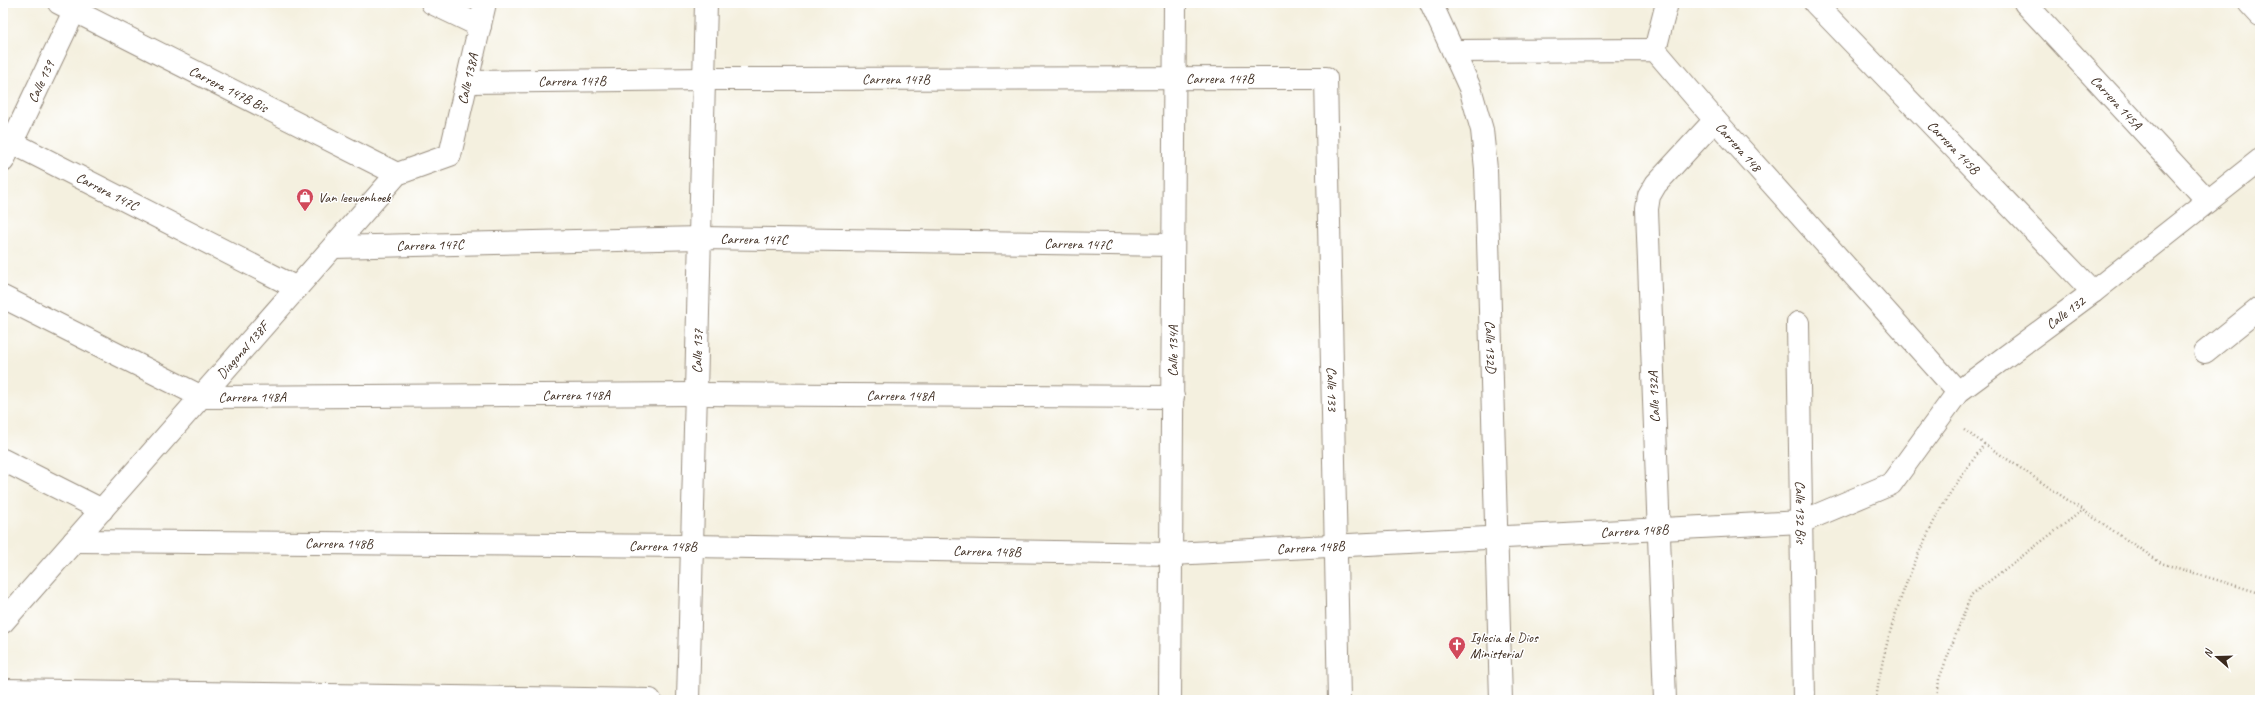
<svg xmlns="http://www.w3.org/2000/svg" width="2263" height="703" viewBox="0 0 2263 703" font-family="Caveat,sans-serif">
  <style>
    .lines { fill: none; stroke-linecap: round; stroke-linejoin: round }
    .minor-casing { stroke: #988d7e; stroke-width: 24 }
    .major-casing { stroke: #988d7e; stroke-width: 24 }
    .path { stroke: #988d7e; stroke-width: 2.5; stroke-dasharray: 1 3; stroke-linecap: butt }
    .minor { stroke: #fff; stroke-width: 22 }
    .major { stroke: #fff; stroke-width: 22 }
    .labels { text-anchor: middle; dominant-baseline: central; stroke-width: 3; stroke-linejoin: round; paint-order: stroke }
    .street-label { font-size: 14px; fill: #3b2a1e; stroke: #fff }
    .poi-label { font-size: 14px; fill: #3b2a1e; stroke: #fff; text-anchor: start }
  </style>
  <rect width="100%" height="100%" fill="#fff"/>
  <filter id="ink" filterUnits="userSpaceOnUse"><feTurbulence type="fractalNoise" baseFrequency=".025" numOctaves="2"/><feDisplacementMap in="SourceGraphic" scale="8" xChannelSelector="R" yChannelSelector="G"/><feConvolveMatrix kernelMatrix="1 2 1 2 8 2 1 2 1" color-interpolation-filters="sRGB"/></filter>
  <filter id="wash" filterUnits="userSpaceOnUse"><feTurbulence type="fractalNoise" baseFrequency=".012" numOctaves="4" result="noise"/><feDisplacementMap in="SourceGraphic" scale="16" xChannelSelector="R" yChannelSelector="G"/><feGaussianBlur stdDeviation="0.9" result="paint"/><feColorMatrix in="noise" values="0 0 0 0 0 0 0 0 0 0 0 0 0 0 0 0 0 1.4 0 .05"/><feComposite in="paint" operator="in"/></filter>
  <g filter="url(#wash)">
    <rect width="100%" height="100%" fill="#f4f0df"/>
  </g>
  <g filter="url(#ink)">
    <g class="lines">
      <defs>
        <g id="minor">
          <path id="s1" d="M59,3L397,174"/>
          <path d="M432,3L480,26"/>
          <path id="s2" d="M1815,3L2093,292"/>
          <path id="s3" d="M2025,3L2208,201"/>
          <path d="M2249,3L2260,15"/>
          <path d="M1655,50L1667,3"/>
          <path id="s4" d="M1453,51L1655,50L1715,120L1958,392"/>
          <path id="s5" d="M467,82L704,79L1326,78L1339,700"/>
          <path id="s6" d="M3,138L297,288"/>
          <path id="s7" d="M334,247L700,238L1173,245"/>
          <path id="s8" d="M3,297L202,397L697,394L1173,397"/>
          <path id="s9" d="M1798,323L1804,700"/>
          <path d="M2205,352L2260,308"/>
          <path d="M3,460L102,510"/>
          <path id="s10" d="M74,541L692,546L1172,554L1801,522L1891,484L1958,392L2093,292L2260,160"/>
          <path id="s11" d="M3,622L397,174L450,155L485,3"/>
          <path d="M3,690L650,700"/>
          <path id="s12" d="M688,700L706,3"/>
          <path id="s13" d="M1170,700L1175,3"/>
          <path d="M1665,700L1647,209L1649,196L1656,184L1715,120"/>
        </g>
        <g id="major">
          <path id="s14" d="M1431,3L1470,88L1482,130L1486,169L1501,700"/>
          <path id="s15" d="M3,161L78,3"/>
        </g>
      </defs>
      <use href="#minor" class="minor-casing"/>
      <use href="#major" class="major-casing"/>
      <path class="path" d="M1964,430L2161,563L2260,593
        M1876,700C1884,637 1908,570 1938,514C1951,489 1969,466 1985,443
        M1937,700L1939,679L1971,595L2083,510"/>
      <use href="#minor" class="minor"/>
      <use href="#major" class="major"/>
    </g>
  </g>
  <defs>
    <symbol id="shop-pin" viewBox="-11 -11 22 30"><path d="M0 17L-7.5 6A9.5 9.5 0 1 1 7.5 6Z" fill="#d1495b" stroke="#fff"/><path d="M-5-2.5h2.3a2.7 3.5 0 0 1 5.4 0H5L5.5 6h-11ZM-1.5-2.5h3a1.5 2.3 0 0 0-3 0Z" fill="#fff"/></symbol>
    <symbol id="church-pin" viewBox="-11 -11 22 30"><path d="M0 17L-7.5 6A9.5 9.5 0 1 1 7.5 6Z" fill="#d1495b" stroke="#fff"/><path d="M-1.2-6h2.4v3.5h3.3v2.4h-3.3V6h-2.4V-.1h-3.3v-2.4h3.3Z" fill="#fff"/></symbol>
  </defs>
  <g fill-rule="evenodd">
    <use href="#shop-pin" x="295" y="187" width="20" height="27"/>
    <use href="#church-pin" x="1447" y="635" width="20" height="27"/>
  </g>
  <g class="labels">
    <g class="street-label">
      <text stroke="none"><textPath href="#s5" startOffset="753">Carrera 147B</textPath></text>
      <text stroke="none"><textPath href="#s11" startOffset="731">Calle 138A</textPath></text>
      <text stroke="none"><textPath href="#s5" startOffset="429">Carrera 147B</textPath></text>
      <text stroke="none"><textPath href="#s5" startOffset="105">Carrera 147B</textPath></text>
      <text stroke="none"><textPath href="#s15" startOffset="88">Calle 139</textPath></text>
      <text stroke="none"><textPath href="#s1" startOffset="190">Carrera 147B Bis</textPath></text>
      <text stroke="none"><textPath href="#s3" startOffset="135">Carrera 145A</textPath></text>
      <text stroke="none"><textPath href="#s4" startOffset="330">Carrera 148</textPath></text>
      <text stroke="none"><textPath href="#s2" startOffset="200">Carrera 145B</textPath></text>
      <text stroke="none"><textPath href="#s6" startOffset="117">Carrera 147C</textPath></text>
      <text stroke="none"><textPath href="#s7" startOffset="420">Carrera 147C</textPath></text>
      <text stroke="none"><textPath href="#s7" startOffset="96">Carrera 147C</textPath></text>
      <text stroke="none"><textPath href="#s7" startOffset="744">Carrera 147C</textPath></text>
      <text stroke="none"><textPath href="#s10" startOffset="2073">Calle 132</textPath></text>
      <text stroke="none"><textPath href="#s14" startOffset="354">Calle 132D</textPath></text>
      <text stroke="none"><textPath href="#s11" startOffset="362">Diagonal 138F</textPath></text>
      <text stroke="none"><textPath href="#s12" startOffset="349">Calle 137</textPath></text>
      <text stroke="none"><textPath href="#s13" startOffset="349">Calle 134A</textPath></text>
      <text stroke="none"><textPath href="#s5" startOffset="1170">Calle 133</textPath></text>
      <text stroke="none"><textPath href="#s8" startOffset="597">Carrera 148A</textPath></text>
      <text stroke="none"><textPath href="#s8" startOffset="921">Carrera 148A</textPath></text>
      <text stroke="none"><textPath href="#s8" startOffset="273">Carrera 148A</textPath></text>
      <text transform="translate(1654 397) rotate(-92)">Calle 132A</text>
      <text stroke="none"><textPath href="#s9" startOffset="189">Calle 132 Bis</textPath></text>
      <text stroke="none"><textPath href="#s10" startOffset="1561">Carrera 148B</textPath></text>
      <text stroke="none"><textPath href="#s10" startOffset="265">Carrera 148B</textPath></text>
      <text stroke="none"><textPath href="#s10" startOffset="589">Carrera 148B</textPath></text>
      <text stroke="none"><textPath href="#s10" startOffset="1237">Carrera 148B</textPath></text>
      <text stroke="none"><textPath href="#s10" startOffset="913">Carrera 148B</textPath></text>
    </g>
    <g class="poi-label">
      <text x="318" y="197">Van leewenhoek</text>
      <text x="1470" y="637">Iglesia de Dios<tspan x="1470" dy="16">Ministerial</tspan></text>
    </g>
  </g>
  <rect width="2263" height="703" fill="none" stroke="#fff" stroke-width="16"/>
  <g transform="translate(2217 657) rotate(290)" stroke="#ffffff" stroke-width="3" paint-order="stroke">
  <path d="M0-3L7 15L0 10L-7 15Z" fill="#3b2a1e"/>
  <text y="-6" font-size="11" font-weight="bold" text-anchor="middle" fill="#3b2a1e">N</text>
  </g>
</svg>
